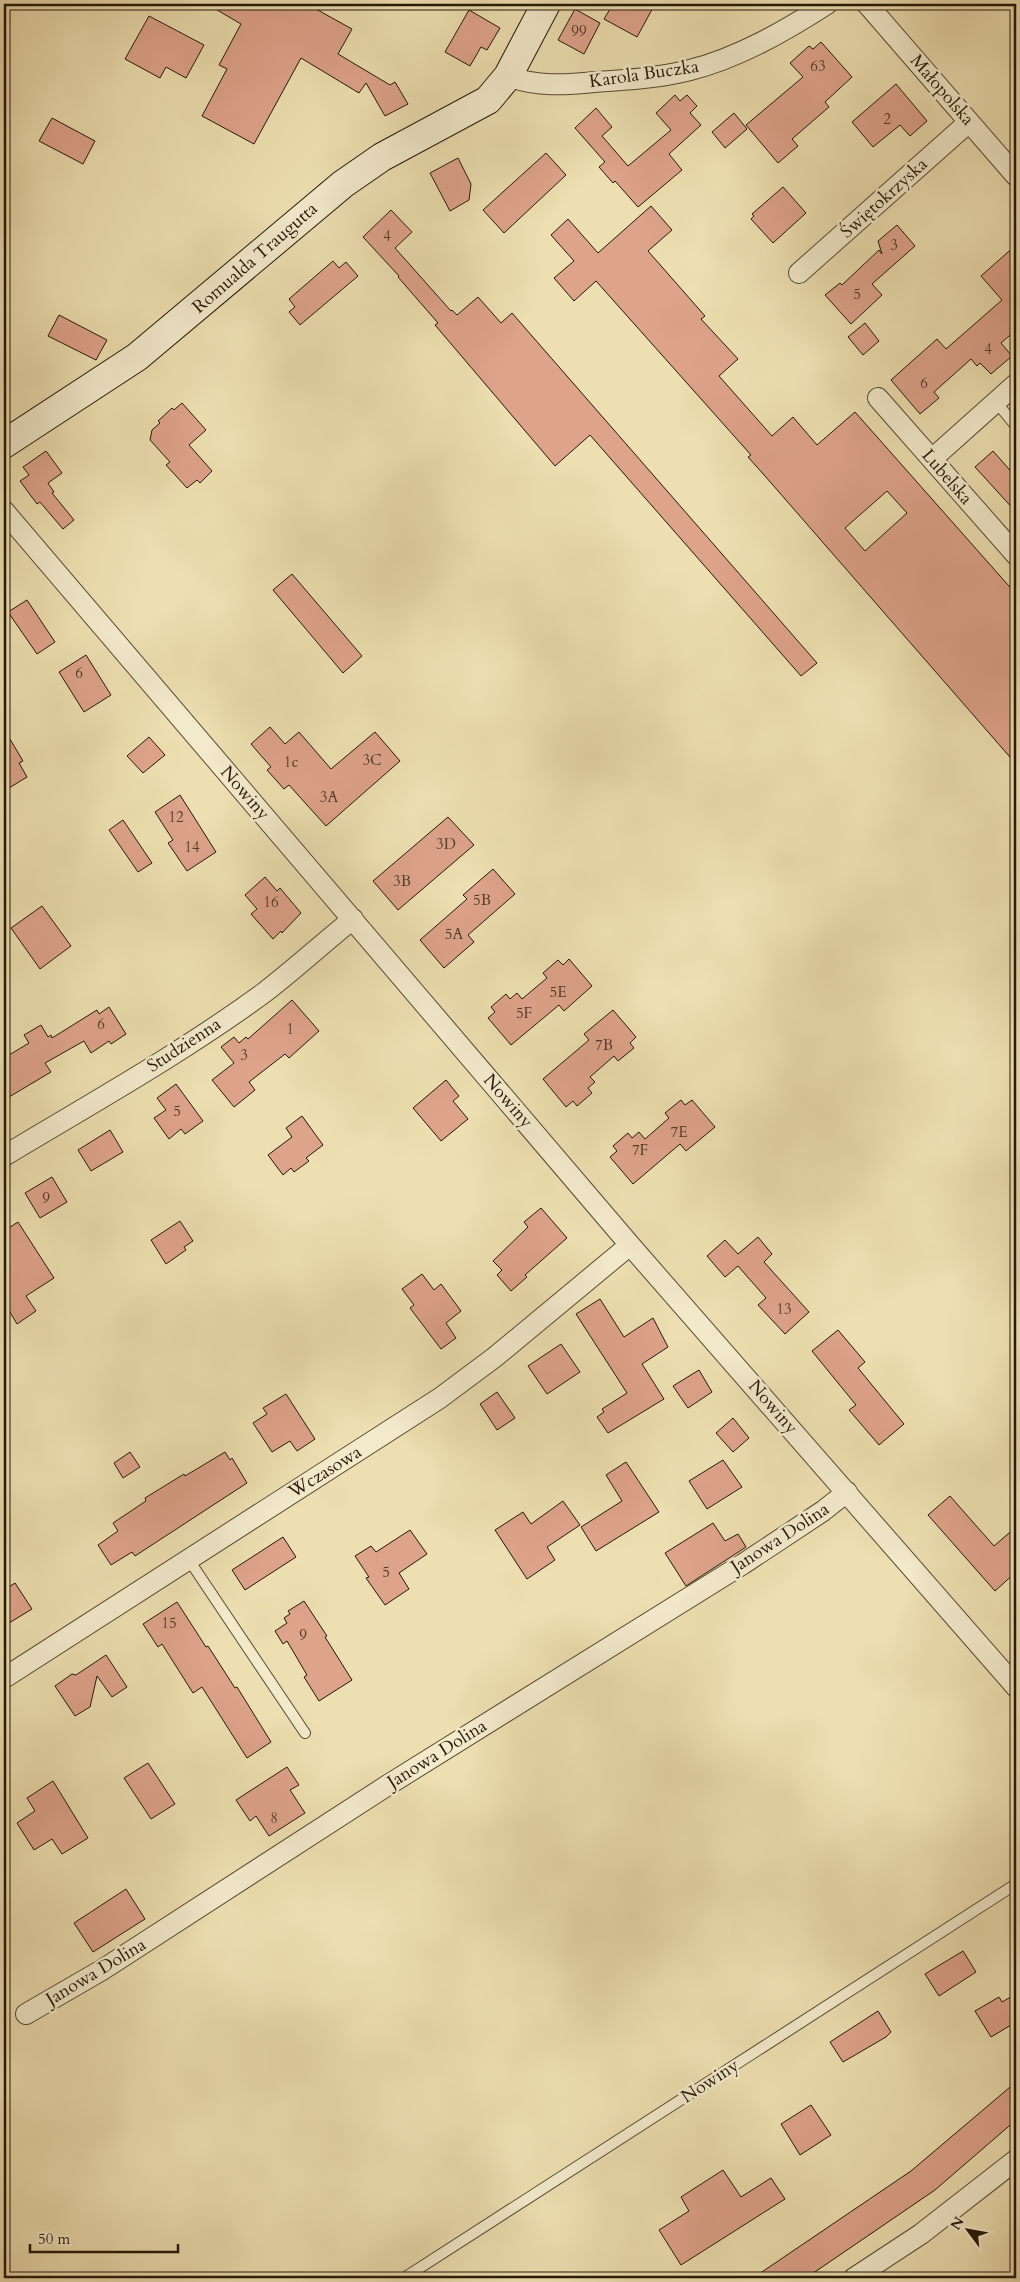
<svg xmlns="http://www.w3.org/2000/svg" width="1020" height="2282" viewBox="0 0 1020 2282" font-family="Cardo,serif">
  <style>
    .building { fill: #dea38b; stroke: #241808; fill-rule: evenodd }
    .lines { fill: none; stroke-linecap: round; stroke-linejoin: round }
    .lane-casing { stroke: #564a32; stroke-width: 12 }
    .street-casing { stroke: #564a32; stroke-width: 22 }
    .secondary-casing { stroke: #241808; stroke-width: 30 }
    .lane { stroke: #f3eacc; stroke-width: 10 }
    .street { stroke: #f3eacc; stroke-width: 20 }
    .secondary { stroke: #f3eacc; stroke-width: 28 }
    .labels { text-anchor: middle; dominant-baseline: central; stroke-width: 5; stroke-linejoin: round; paint-order: stroke }
    .number-label { font-size: 15px; fill: #523b29 }
    .street-label { font-size: 18px; fill: #241808; stroke: #f3eacc }
  </style>
  <rect width="100%" height="100%" fill="#eddfb1"/>
  <filter id="stains"><feTurbulence type="fractalNoise" baseFrequency=".004" numOctaves="4"/><feColorMatrix values="0 0 0 0 .2 0 0 0 0 .09 0 0 0 0 .02 0 0 0 .5 -.17"/></filter>
  <radialGradient id="worn" r=".72"><stop offset=".6" stop-color="#630" stop-opacity="0"/><stop offset="1" stop-color="#630" stop-opacity=".3"/></radialGradient>
  <path class="building" d="M207,4H307L352,29L338,54L390,85L395,82L408,104L385,116L366,83L359,93L301,58L254,144L202,116L227,69L219,65L241,24Z
    M613,4H655L637,37L604,19Z
    M575,9L600,23L584,54L558,40Z
    M469,10L500,28L487,50L481,47L470,66L445,52Z
    M149,16L204,45L186,78L166,67L160,78L125,59Z
    M821,42L852,77L825,102L829,107L792,139L798,146L778,163L746,125L803,77L790,63L809,46L813,49Z
    M896,84L927,121L910,136L900,125L873,147L852,122Z
    M675,95L680,101L687,95L697,106L690,113L701,125L669,154L682,170L638,207L615,181L613,183L599,167L605,162L575,128L596,108L612,127L602,136L628,166L671,130L656,113Z
    M734,113L747,129L725,148L712,132Z
    M52,118L95,141L83,164L39,141Z
    M546,153L566,175L504,233L483,210Z
    M458,158L471,184L469,200L450,211L430,173Z
    M783,187L806,213L773,243L751,219L754,216L752,214Z
    M651,206L672,230L648,251L705,316L701,319L738,359L719,376L772,436L793,417L817,445L855,412L1016,594V764L765,476L748,457L751,455L596,281L574,301L554,278L574,261L551,235L568,219L598,253ZM887,491L907,513L865,551L845,528Z
    M391,210L412,232L395,248L451,311L452,310L457,315L478,297L501,323L512,313L817,663L801,676L590,435L555,466L435,325L438,323L398,277L399,276L363,237Z
    M897,225L915,246L872,284L882,295L851,324L825,295L840,283L842,285L879,250L882,254L878,241Z
    M1016,245V330L1001,343L1012,356L991,374L980,363L977,366L971,359L934,392L939,398L920,414L891,380L937,339L946,349L1002,300L981,276Z
    M333,261L339,268L346,262L358,276L300,325L289,312L295,307L289,299Z
    M59,315L107,340L96,360L48,336Z
    M865,323L879,341L863,355L848,337Z
    M182,403L206,430L189,445L212,471L200,483L197,480L187,488L166,465L170,462L150,440L152,430L160,423L158,421L172,408L174,410Z
    M46,451L62,473L48,483L54,492L52,493L74,520L63,529L40,502L37,504L20,481L29,475L23,467Z
    M993,451L1016,477V512L975,467Z
    M292,574L362,656L343,673L273,590Z
    M27,600L55,642L37,654L8,612Z
    M86,655L111,695L84,712L59,672Z
    M270,727L285,744L299,732L331,769L375,732L400,761L326,826L289,785L284,789L267,770L271,767L251,744Z
    M4,729L23,761L19,763L27,777L9,788L4,779Z
    M149,737L165,755L143,773L127,756Z
    M180,795L216,852L187,871L168,843L173,840L155,812Z
    M448,817L474,845L398,910L373,881Z
    M123,820L152,863L138,872L109,830Z
    M493,869L515,894L468,935L474,942L444,968L420,940L467,899L463,895Z
    M265,877L277,891L280,888L301,913L282,933L281,931L273,939L251,914L257,909L245,895Z
    M42,906L71,946L40,969L11,928Z
    M569,959L592,986L564,1011L559,1005L511,1045L488,1018L495,1012L491,1007L506,994L510,999L517,993L522,999L547,978L543,973L558,960L563,965Z
    M292,1000L319,1031L289,1058L285,1054L249,1082L255,1090L234,1107L212,1080L234,1063L221,1047L234,1037L239,1043L246,1037L248,1039Z
    M109,1007L126,1034L111,1044L109,1041L91,1053L84,1041L45,1063L51,1072L4,1100V1058L29,1043L24,1035L41,1025L48,1037L51,1035L52,1038L97,1010L99,1014Z
    M613,1010L636,1037L630,1043L634,1048L618,1061L614,1056L590,1077L595,1082L588,1088L592,1093L577,1106L573,1101L566,1107L543,1079L589,1040L584,1034Z
    M446,1080L459,1096L453,1101L468,1119L441,1141L413,1108Z
    M176,1084L203,1121L185,1134L181,1129L169,1139L154,1118L166,1110L157,1098Z
    M681,1100L685,1105L692,1100L715,1127L686,1151L680,1144L633,1184L610,1157L617,1151L613,1146L628,1133L632,1138L639,1132L645,1139L669,1118L665,1113Z
    M302,1116L323,1145L306,1158L309,1161L294,1172L291,1168L283,1175L268,1155L292,1137L286,1128Z
    M110,1130L123,1152L91,1171L78,1150Z
    M52,1177L67,1202L40,1218L25,1193Z
    M541,1208L567,1238L525,1275L527,1277L511,1291L497,1275L502,1270L493,1261L528,1227L524,1222Z
    M180,1221L193,1241L184,1247L186,1250L166,1264L151,1240Z
    M18,1222L54,1278L26,1296L36,1311L17,1324L4,1302V1253L10,1249L4,1240V1231Z
    M758,1237L772,1254L764,1262L809,1312L785,1334L758,1305L766,1298L738,1266L725,1277L707,1256L725,1240L738,1254Z
    M422,1274L434,1290L441,1284L461,1311L446,1323L456,1338L441,1349L410,1308L414,1305L402,1289Z
    M600,1299L624,1337L653,1318L668,1347L642,1364L664,1399L608,1433L597,1417L604,1412L602,1409L627,1393L576,1314Z
    M838,1330L865,1362L858,1368L904,1424L879,1445L849,1410L856,1405L812,1351Z
    M561,1344L580,1372L547,1394L528,1366Z
    M699,1370L712,1392L688,1408L673,1386Z
    M497,1392L515,1418L497,1430L480,1404Z
    M286,1394L315,1439L297,1451L290,1441L272,1452L253,1423L267,1414L263,1408Z
    M733,1418L749,1438L733,1452L716,1433Z
    M130,1452L140,1467L123,1478L114,1463Z
    M225,1452L230,1460L232,1458L247,1483L135,1556L132,1552L111,1565L98,1545L118,1531L113,1523L146,1501L145,1498L184,1474L185,1476Z
    M723,1460L742,1487L707,1509L689,1481Z
    M626,1462L659,1512L596,1551L581,1527L622,1501L606,1475Z
    M950,1496L994,1546L1016,1527V1572L995,1591L928,1515Z
    M563,1501L580,1525L547,1547L555,1560L527,1579L495,1530L523,1512L531,1524Z
    M713,1523L725,1541L738,1534L746,1547L686,1586L665,1553Z
    M410,1530L427,1554L399,1573L409,1589L385,1605L366,1578L369,1577L355,1556L371,1546L376,1552Z
    M283,1537L296,1557L245,1590L232,1570Z
    M15,1583L32,1609L4,1626V1590Z
    M304,1601L327,1636L325,1637L352,1680L319,1701L304,1677L307,1675L287,1641L283,1644L275,1631L287,1623L284,1618L290,1614L288,1611Z
    M177,1602L206,1647L208,1646L235,1688L237,1687L271,1742L247,1758L202,1687L193,1693L162,1644L158,1647L143,1624Z
    M106,1655L127,1687L112,1697L97,1676L90,1707L75,1716L55,1686L72,1674L76,1675Z
    M148,1763L175,1804L151,1819L124,1778Z
    M287,1767L299,1785L290,1790L305,1813L269,1836L256,1816L250,1821L236,1800Z
    M53,1781L88,1838L62,1854L52,1839L34,1850L17,1823L35,1811L27,1798Z
    M126,1889L145,1919L93,1952L74,1923Z
    M963,1951L976,1972L939,1996L925,1974Z
    M1016,1994V2022L991,2037L975,2011L999,1997L1002,2002Z
    M878,2011L891,2032L886,2037L843,2062L830,2042Z
    M1016,2082V2120L935,2190L806,2278H753L911,2171Z
    M811,2105L831,2135L800,2155L781,2124Z
    M723,2170L741,2197L771,2178L785,2199L681,2265L659,2230L689,2211L681,2197Z"/>
  <g class="lines">
    <defs>
      <path id="lane" d="M996,402L1016,426
        M189,1560L305,1733
        M404,2278L1016,1884"/>
      <path id="street" d="M867,4L1016,176
        M508,76C537,87 565,85 595,82C626,80 659,78 690,70C738,58 785,31 827,4
        M799,273L969,122
        M878,398L1016,555
        M932,459L1016,384
        M4,511L630,1245L1016,1687
        M4,1156C92,1103 182,1053 265,992C295,969 323,943 353,919
        M4,1678L440,1398L495,1357L630,1245
        M26,2014L102,1970L388,1785L743,1564L823,1511L847,1492
        M854,2278L921,2234L1016,2160"/>
      <path id="secondary" d="M4,444L137,357L343,184L382,157L488,100L508,76L546,4"/>
    </defs>
    <use href="#lane" class="lane-casing"/>
    <use href="#street" class="street-casing"/>
    <use href="#secondary" class="secondary-casing"/>
    <use href="#lane" class="lane"/>
    <use href="#street" class="street"/>
    <use href="#secondary" class="secondary"/>
  </g>
  <g class="labels">
    <g class="number-label">
      <text x="579" y="31">99</text>
      <text x="818" y="66">63</text>
      <text x="887" y="119">2</text>
      <text x="387" y="236">4</text>
      <text x="894" y="245">3</text>
      <text x="857" y="294">5</text>
      <text x="988" y="349">4</text>
      <text x="924" y="383">6</text>
      <text x="79" y="673">6</text>
      <text x="372" y="760">3C</text>
      <text x="291" y="762">1c</text>
      <text x="329" y="797">3A</text>
      <text x="176" y="817">12</text>
      <text x="446" y="844">3D</text>
      <text x="192" y="847">14</text>
      <text x="402" y="881">3B</text>
      <text x="482" y="900">5B</text>
      <text x="271" y="902">16</text>
      <text x="454" y="934">5A</text>
      <text x="558" y="992">5E</text>
      <text x="524" y="1013">5F</text>
      <text x="101" y="1024">6</text>
      <text x="290" y="1029">1</text>
      <text x="604" y="1045">7B</text>
      <text x="244" y="1055">3</text>
      <text x="177" y="1111">5</text>
      <text x="679" y="1132">7E</text>
      <text x="640" y="1150">7F</text>
      <text x="46" y="1198">9</text>
      <text x="784" y="1309">13</text>
      <text x="386" y="1572">5</text>
      <text x="169" y="1623">15</text>
      <text x="303" y="1635">9</text>
      <text x="274" y="1818">8</text>
    </g>
    <g class="street-label">
      <text transform="translate(644 74) rotate(-8)">Karola Buczka</text>
      <text transform="translate(942 90) rotate(49)">Małopolska</text>
      <text transform="translate(884 198) rotate(-42)">Świętokrzyska</text>
      <text transform="translate(255 258) rotate(-41)">Romualda Traugutta</text>
      <text transform="translate(947 477) rotate(49)">Lubelska</text>
      <text transform="translate(245 793) rotate(49)">Nowiny</text>
      <text transform="translate(184 1045) rotate(-33)">Studzienna</text>
      <text transform="translate(508 1101) rotate(49)">Nowiny</text>
      <text transform="translate(773 1407) rotate(49)">Nowiny</text>
      <text transform="translate(325 1472) rotate(-32)">Wczasowa</text>
      <text transform="translate(780 1538) rotate(-33)">Janowa Dolina</text>
      <text transform="translate(437 1754) rotate(-32)">Janowa Dolina</text>
      <text transform="translate(96 1972) rotate(-31)">Janowa Dolina</text>
      <text transform="translate(710 2081) rotate(-33)">Nowiny</text>
    </g>
  </g>
  <rect width="1020" height="2282" fill="none" stroke="#eddfb1" stroke-width="20"/>
  <rect x="5" y="5" width="1010" height="2272" fill="none" stroke="#241808" stroke-width="2.5"/>
  <rect x="10" y="10" width="1000" height="2262" fill="none" stroke="#241808"/>
  <g transform="translate(968 2230) rotate(302)" stroke="#f3eacc" stroke-width="4" paint-order="stroke">
  <path d="M0-4L9 19L0 12L-9 19Z" fill="#241808"/>
  <text y="-8" font-size="14" font-weight="bold" text-anchor="middle" fill="#241808">N</text>
  </g>
  <path d="M30 2244v8h148v-8" fill="none" stroke="#241808" stroke-width="2.5"/>
  <text x="38" y="2244" font-size="15" fill="#241808" stroke="#f3eacc" stroke-width="4" paint-order="stroke">50 m</text>
  <rect width="100%" height="100%" filter="url(#stains)"/>
  <rect width="100%" height="100%" fill="url(#worn)"/>
</svg>
